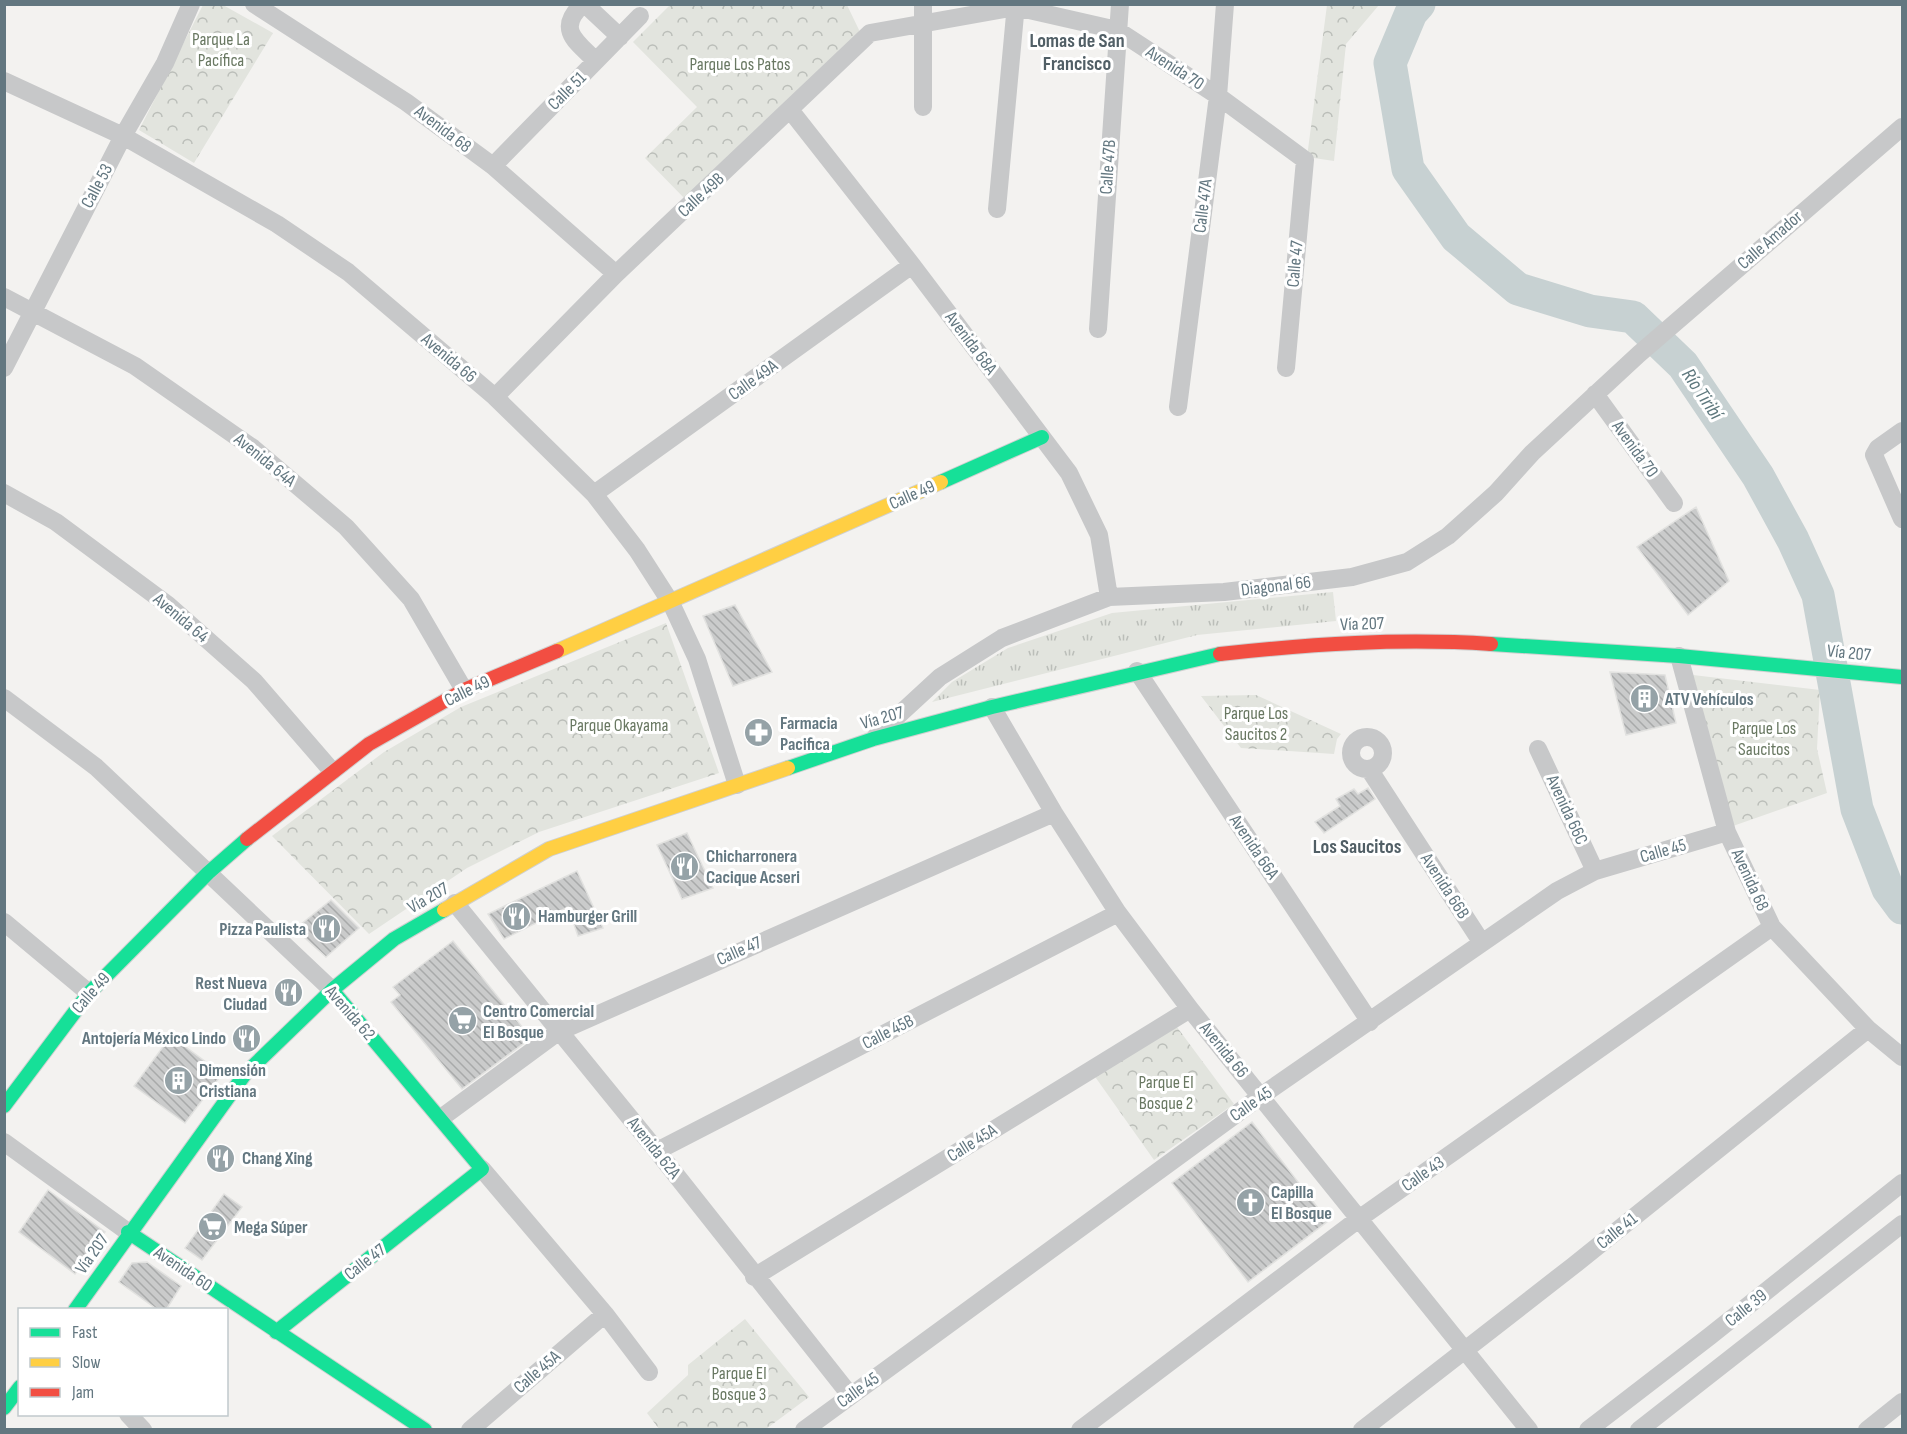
<svg xmlns="http://www.w3.org/2000/svg" width="1907" height="1434" viewBox="0 0 1907 1434" font-family="'Sofia Sans Condensed',sans-serif">
  <style>
    .grass { fill: url(#grass-tufts) }
    .forest { fill: url(#forest-crowns) }
    .lines { fill: none; stroke-linecap: round; stroke-linejoin: round }
    .river { stroke: #c7d1d2; stroke-width: 33 }
    .building { fill: url(#building-back-hatch); stroke: #e2e2e0; stroke-width: 1.5 }
    .fast-casing { stroke: #cfd0d0; stroke-width: 16 }
    .slow-casing { stroke: #cfd0d0; stroke-width: 16 }
    .jam-casing { stroke: #cfd0d0; stroke-width: 16 }
    .street { stroke: #c7c8c9; stroke-width: 18 }
    .fast { stroke: #16e098; stroke-width: 14 }
    .slow { stroke: #ffcf43; stroke-width: 14 }
    .jam { stroke: #f24e42; stroke-width: 14 }
    .labels { text-anchor: middle; dominant-baseline: central; stroke-width: 6; stroke-linejoin: round; paint-order: stroke }
    .park-label { font-size: 18px; fill: #697862; stroke: #fff }
    .street-label { font-size: 18px; fill: #637780; stroke: #fff }
    .poi-label { font-size: 18px; font-weight: bold; fill: #637780; stroke: #fff; text-anchor: start }
    .neighbourhood-label { font-size: 20px; font-weight: bold; fill: #515f66; stroke: #fff }
    .water-label { font-size: 20px; font-style: italic; fill: #5f797e; stroke: #fff }
  </style>
  <defs>
    <pattern id="grass-tufts" width="24" height="20" patternUnits="userSpaceOnUse" patternTransform="scale(1.5)"><rect width="24" height="20" fill="#e2e4de"/><path d="M3 7l-1-3M5 7V3M7 7l1-3M15 17l-1-3M17 17v-4M19 17l1-3" fill="none" stroke="#bbbeb9"/></pattern>
    <pattern id="forest-crowns" width="20" height="18" patternUnits="userSpaceOnUse" patternTransform="scale(1.5)"><rect width="20" height="18" fill="#e2e4de"/><path d="M2 6a3 3 0 1 1 6 0M12 15a3 3 0 1 1 6 0" fill="none" stroke="#bbbeb9"/></pattern>
    <pattern id="building-back-hatch" width="6" height="6" patternUnits="userSpaceOnUse" patternTransform="scale(1.5)"><rect width="6" height="6" fill="#cacbcb"/><path d="M-1 5l2 2M0 0l6 6M5-1l2 2" fill="none" stroke="#a8aaaa"/></pattern>
  </defs>
  <rect width="100%" height="100%" fill="#f3f2f0"/>
  <path class="grass" d="M1333,592L1336,621L1197,635L932,702L952,682L1008,648L1112,613Z"/>
  <path class="forest" d="M671,4L847,5L860,32L686,200L645,158L697,107L633,42Z
    M203,5H223L273,33L194,163L139,130Z
    M1327,5H1379L1346,44L1334,161L1307,157Z
    M666,623L719,773L539,832L467,868L369,934L272,836L384,752L461,707Z
    M1693,675L1820,690L1817,749L1827,793L1733,826Z
    M1256,695L1341,734L1337,739L1334,754L1241,748L1201,696Z
    M1171,1019L1234,1104L1154,1160L1091,1071Z
    M745,1319L809,1397L766,1429H659L647,1413L688,1375V1365Z"/>
  <g class="lines">
    <path class="river" d="M1419,4L1411,13L1390,63L1408,169L1456,237L1518,289L1590,311L1633,317L1683,365L1758,476L1793,540L1818,595L1857,809L1888,889L1902,908"/>
  </g>
  <path class="building" d="M1696,507L1729,581L1688,615L1637,547Z
    M735,605L772,672L733,686L703,616Z
    M1610,672L1665,675L1676,723L1626,735Z
    M1368,788L1375,799L1324,833L1315,822L1340,806L1336,799L1354,789L1358,794Z
    M687,833L713,888L682,899L657,845Z
    M577,871L603,928L578,936L568,907L504,939L488,914Z
    M331,900L359,928L326,957L295,929Z
    M453,941L531,1038L462,1089L391,1002L400,995L393,987Z
    M171,1036L222,1074L185,1123L134,1086Z
    M1252,1122L1328,1221L1248,1282L1172,1183Z
    M48,1190L105,1232L75,1274L19,1232Z
    M224,1194L242,1207L202,1260L185,1248Z
    M147,1262L181,1286L166,1310H158L119,1282L132,1263Z"/>
  <g class="lines">
    <defs>
      <path id="fast" d="M941,482L1042,437
        M1491,644L1679,656L1902,677
        M788,768L873,739L992,707L1220,654
        M4,1106L89,993L208,873L247,839
        M128,1232L425,1430
        M75,1310L245,1074L332,990L394,939L444,910
        M276,1332L482,1169L332,990
        M4,1408L20,1387"/>
      <path id="slow" d="M557,651L941,482
        M444,910L549,849L788,768"/>
      <path id="jam" d="M1220,654C1311,644 1400,638 1491,644
        M247,839L369,744L464,690L557,651"/>
    </defs>
    <use href="#fast" class="fast-casing"/>
    <use href="#slow" class="slow-casing"/>
    <use href="#jam" class="jam-casing"/>
    <path class="street" d="M254,4L406,102L493,166L616,274
      M596,61C578,43 556,30 581,6L588,7L620,37
      M4,81L123,136L277,224L348,272L495,397L594,494L637,550L671,603L697,659L737,785
      M923,107V4
      M791,111L912,265L1069,473L1099,535L1109,597
      M493,166L640,16
      M997,209L1016,4
      M4,297L135,366L253,448L346,527L411,599L464,690
      M1098,329L1120,4
      M4,368L123,136L165,63L191,4
      M1595,394L1674,503
      M495,397L616,274L870,33L1016,7L1117,30L1218,96L1305,160L1286,368
      M1178,407L1218,96L1225,4
      M1902,431L1878,448L1874,455L1902,519
      M4,493L56,522L168,605L254,681L332,771
      M594,494L912,265
      M1679,656L1727,832L1772,927L1868,1029L1902,1057
      M1137,671L1370,1022
      M4,698L96,767L332,990
      M992,707L1054,813L1118,913L1190,1009L1529,1430
      M876,736L940,677L1002,638L1109,597L1224,592L1352,577L1407,562L1448,536L1496,493L1532,453L1639,354L1902,127
      M1351 753a16 16 0 1 1 32 0a16 16 0 1 1-32 0Z
      M1538,749L1595,871
      M1369,769L1482,943
      M455,903L657,1151L850,1395
      M4,922L89,993
      M441,1118L558,1032L1054,813
      M4,1142L128,1232
      M657,1151L1118,913
      M482,1169L605,1314L649,1372
      M754,1277L1190,1009
      M128,1414L143,1430
      M470,1430L605,1314
      M804,1430L1261,1096L1557,891L1595,871L1727,832
      M1080,1430L1360,1218L1772,927
      M1362,1430L1573,1266L1868,1029
      M1588,1430L1710,1336L1902,1183
      M1639,1430L1902,1224
      M1867,1430L1902,1402"/>
    <use href="#fast" class="fast"/>
    <use href="#slow" class="slow"/>
    <use href="#jam" class="jam"/>
  </g>
  <defs>
    <symbol id="building-disc" viewBox="-11 -11 22 22"><circle r="9.5" fill="#95a2a7" stroke="#fff"/><path d="M-4-6H4V6H1V3H-1V6H-4ZM-2.5-4.3h1.7v1.8h-1.7ZM.8-4.3h1.7v1.8H.8ZM-2.5-1h1.7V.8h-1.7ZM.8-1h1.7V.8H.8Z" fill="#fff"/></symbol>
    <symbol id="pharmacy-disc" viewBox="-11 -11 22 22"><circle r="9.5" fill="#95a2a7" stroke="#fff"/><path d="M-2-6h4v4h4v4h-4v4h-4v-4h-4v-4h4Z" fill="#fff"/></symbol>
    <symbol id="restaurant-disc" viewBox="-11 -11 22 22"><circle r="9.5" fill="#95a2a7" stroke="#fff"/><path d="M-5-6h1v4h1v-4h1v4h1v-4h1v5L-1.5 .5V6h-2V.5L-5-1ZM5-6V6H3V1.5H1.5Q1.5-4 5-6Z" fill="#fff"/></symbol>
    <symbol id="supermarket-disc" viewBox="-11 -11 22 22"><circle r="9.5" fill="#95a2a7" stroke="#fff"/><path d="M-6-5.5h2.5l.6 2H6L4.5 2H-2.5L-4.4-4H-6ZM-1.5 3.2a1.3 1.3 0 1 0 .1 0ZM3 3.2a1.3 1.3 0 1 0 .1 0Z" fill="#fff"/></symbol>
    <symbol id="church-disc" viewBox="-11 -11 22 22"><circle r="9.5" fill="#95a2a7" stroke="#fff"/><path d="M-1.2-6h2.4v3.5h3.3v2.4h-3.3V6h-2.4V-.1h-3.3v-2.4h3.3Z" fill="#fff"/></symbol>
  </defs>
  <g fill-rule="evenodd">
    <use href="#building-disc" x="1628" y="682" width="33" height="33"/>
    <use href="#pharmacy-disc" x="742" y="716" width="33" height="33"/>
    <use href="#restaurant-disc" x="668" y="850" width="33" height="33"/>
    <use href="#restaurant-disc" x="500" y="900" width="33" height="33"/>
    <use href="#restaurant-disc" x="310" y="912" width="33" height="33"/>
    <use href="#restaurant-disc" x="272" y="976" width="33" height="33"/>
    <use href="#supermarket-disc" x="446" y="1004" width="33" height="33"/>
    <use href="#restaurant-disc" x="230" y="1022" width="33" height="33"/>
    <use href="#building-disc" x="162" y="1064" width="33" height="33"/>
    <use href="#restaurant-disc" x="204" y="1142" width="33" height="33"/>
    <use href="#church-disc" x="1234" y="1186" width="33" height="33"/>
    <use href="#supermarket-disc" x="196" y="1210" width="33" height="33"/>
  </g>
  <g class="labels">
    <g class="park-label">
      <text x="221" y="39">Parque La<tspan x="221" dy="21">Pacífica</tspan></text>
      <text x="740" y="64">Parque Los Patos</text>
      <text x="1256" y="713">Parque Los<tspan x="1256" dy="21">Saucitos 2</tspan></text>
      <text x="619" y="725">Parque Okayama</text>
      <text x="1764" y="728">Parque Los<tspan x="1764" dy="21">Saucitos</tspan></text>
      <text x="1166" y="1082">Parque El<tspan x="1166" dy="21">Bosque 2</tspan></text>
      <text x="739" y="1373">Parque El<tspan x="739" dy="21">Bosque 3</tspan></text>
    </g>
    <g class="street-label">
      <text transform="translate(1175 68) rotate(33)">Avenida 70</text>
      <text transform="translate(567 91) rotate(-45)">Calle 51</text>
      <text transform="translate(443 129) rotate(37)">Avenida 68</text>
      <text transform="translate(1108 167) rotate(-86)">Calle 47B</text>
      <text transform="translate(97 186) rotate(-62)">Calle 53</text>
      <text transform="translate(701 195) rotate(-43)">Calle 49B</text>
      <text transform="translate(1203 206) rotate(-83)">Calle 47A</text>
      <text transform="translate(1770 240) rotate(-41)">Calle Amador</text>
      <text transform="translate(1295 264) rotate(-85)">Calle 47</text>
      <text transform="translate(971 343) rotate(53)">Avenida 68A</text>
      <text transform="translate(449 358) rotate(40)">Avenida 66</text>
      <text transform="translate(753 380) rotate(-36)">Calle 49A</text>
      <text transform="translate(1635 449) rotate(54)">Avenida 70</text>
      <text transform="translate(265 460) rotate(39)">Avenida 64A</text>
      <text transform="translate(912 495) rotate(-24)">Calle 49</text>
      <text transform="translate(1276 586) rotate(-7)">Diagonal 66</text>
      <text transform="translate(181 618) rotate(40)">Avenida 64</text>
      <text transform="translate(1362 624) rotate(-2)">Vía 207</text>
      <text transform="translate(1849 653) rotate(6)">Vía 207</text>
      <text transform="translate(467 691) rotate(-26)">Calle 49</text>
      <text transform="translate(882 718) rotate(-16)">Vía 207</text>
      <text transform="translate(1567 810) rotate(65)">Avenida 66C</text>
      <text transform="translate(1254 847) rotate(56)">Avenida 66A</text>
      <text transform="translate(1663 851) rotate(-16)">Calle 45</text>
      <text transform="translate(1750 880) rotate(65)">Avenida 68</text>
      <text transform="translate(1445 886) rotate(57)">Avenida 66B</text>
      <text transform="translate(428 898) rotate(-30)">Vía 207</text>
      <text transform="translate(739 951) rotate(-24)">Calle 47</text>
      <text transform="translate(91 993) rotate(-49)">Calle 49</text>
      <text transform="translate(350 1013) rotate(49)">Avenida 62</text>
      <text transform="translate(888 1032) rotate(-27)">Calle 45B</text>
      <text transform="translate(1224 1050) rotate(51)">Avenida 66</text>
      <text transform="translate(1251 1104) rotate(-35)">Calle 45</text>
      <text transform="translate(972 1143) rotate(-32)">Calle 45A</text>
      <text transform="translate(654 1148) rotate(51)">Avenida 62A</text>
      <text transform="translate(1423 1174) rotate(-35)">Calle 43</text>
      <text transform="translate(1617 1231) rotate(-39)">Calle 41</text>
      <text transform="translate(92 1254) rotate(-55)">Vía 207</text>
      <text transform="translate(365 1262) rotate(-38)">Calle 47</text>
      <text transform="translate(183 1269) rotate(34)">Avenida 60</text>
      <text transform="translate(1746 1308) rotate(-39)">Calle 39</text>
      <text transform="translate(537 1372) rotate(-41)">Calle 45A</text>
      <text transform="translate(858 1390) rotate(-36)">Calle 45</text>
    </g>
    <g class="poi-label">
      <text x="1665" y="699">ATV Vehículos</text>
      <text x="780" y="723">Farmacia<tspan x="780" dy="21">Pacifica</tspan></text>
      <text x="706" y="856">Chicharronera<tspan x="706" dy="21">Cacique Acseri</tspan></text>
      <text x="538" y="916">Hamburger Grill</text>
      <text x="306" y="929" text-anchor="end">Pizza Paulista</text>
      <text x="267" y="983" text-anchor="end">Rest Nueva<tspan x="267" dy="21">Ciudad</tspan></text>
      <text x="483" y="1011">Centro Comercial<tspan x="483" dy="21">El Bosque</tspan></text>
      <text x="226" y="1038" text-anchor="end">Antojería México Lindo</text>
      <text x="199" y="1070">Dimensión<tspan x="199" dy="21">Cristiana</tspan></text>
      <text x="242" y="1158">Chang Xing</text>
      <text x="1271" y="1192">Capilla<tspan x="1271" dy="21">El Bosque</tspan></text>
      <text x="234" y="1227">Mega Súper</text>
    </g>
    <g class="neighbourhood-label">
      <text x="1077" y="41">Lomas de San<tspan x="1077" dy="23">Francisco</tspan></text>
      <text x="1357" y="847">Los Saucitos</text>
    </g>
    <g class="water-label">
      <text transform="translate(1702 394) rotate(56)">Río Tiribí</text>
    </g>
  </g>
  <rect width="1907" height="1434" fill="none" stroke="#637780" stroke-width="12"/>
  <rect x="18" y="1308" width="210" height="108" fill="#ffffff" stroke="#c1c9cc" stroke-width="1.5"/>
  <rect x="30" y="1328" width="30" height="9" fill="#16e098" stroke="#c1c9cc" stroke-width="1.5"/>
  <text x="72" y="1338" font-size="18" fill="#637780">Fast</text>
  <rect x="30" y="1358" width="30" height="9" fill="#ffcf43" stroke="#c1c9cc" stroke-width="1.5"/>
  <text x="72" y="1368" font-size="18" fill="#637780">Slow</text>
  <rect x="30" y="1388" width="30" height="9" fill="#f24e42" stroke="#c1c9cc" stroke-width="1.5"/>
  <text x="72" y="1398" font-size="18" fill="#637780">Jam</text>
</svg>
